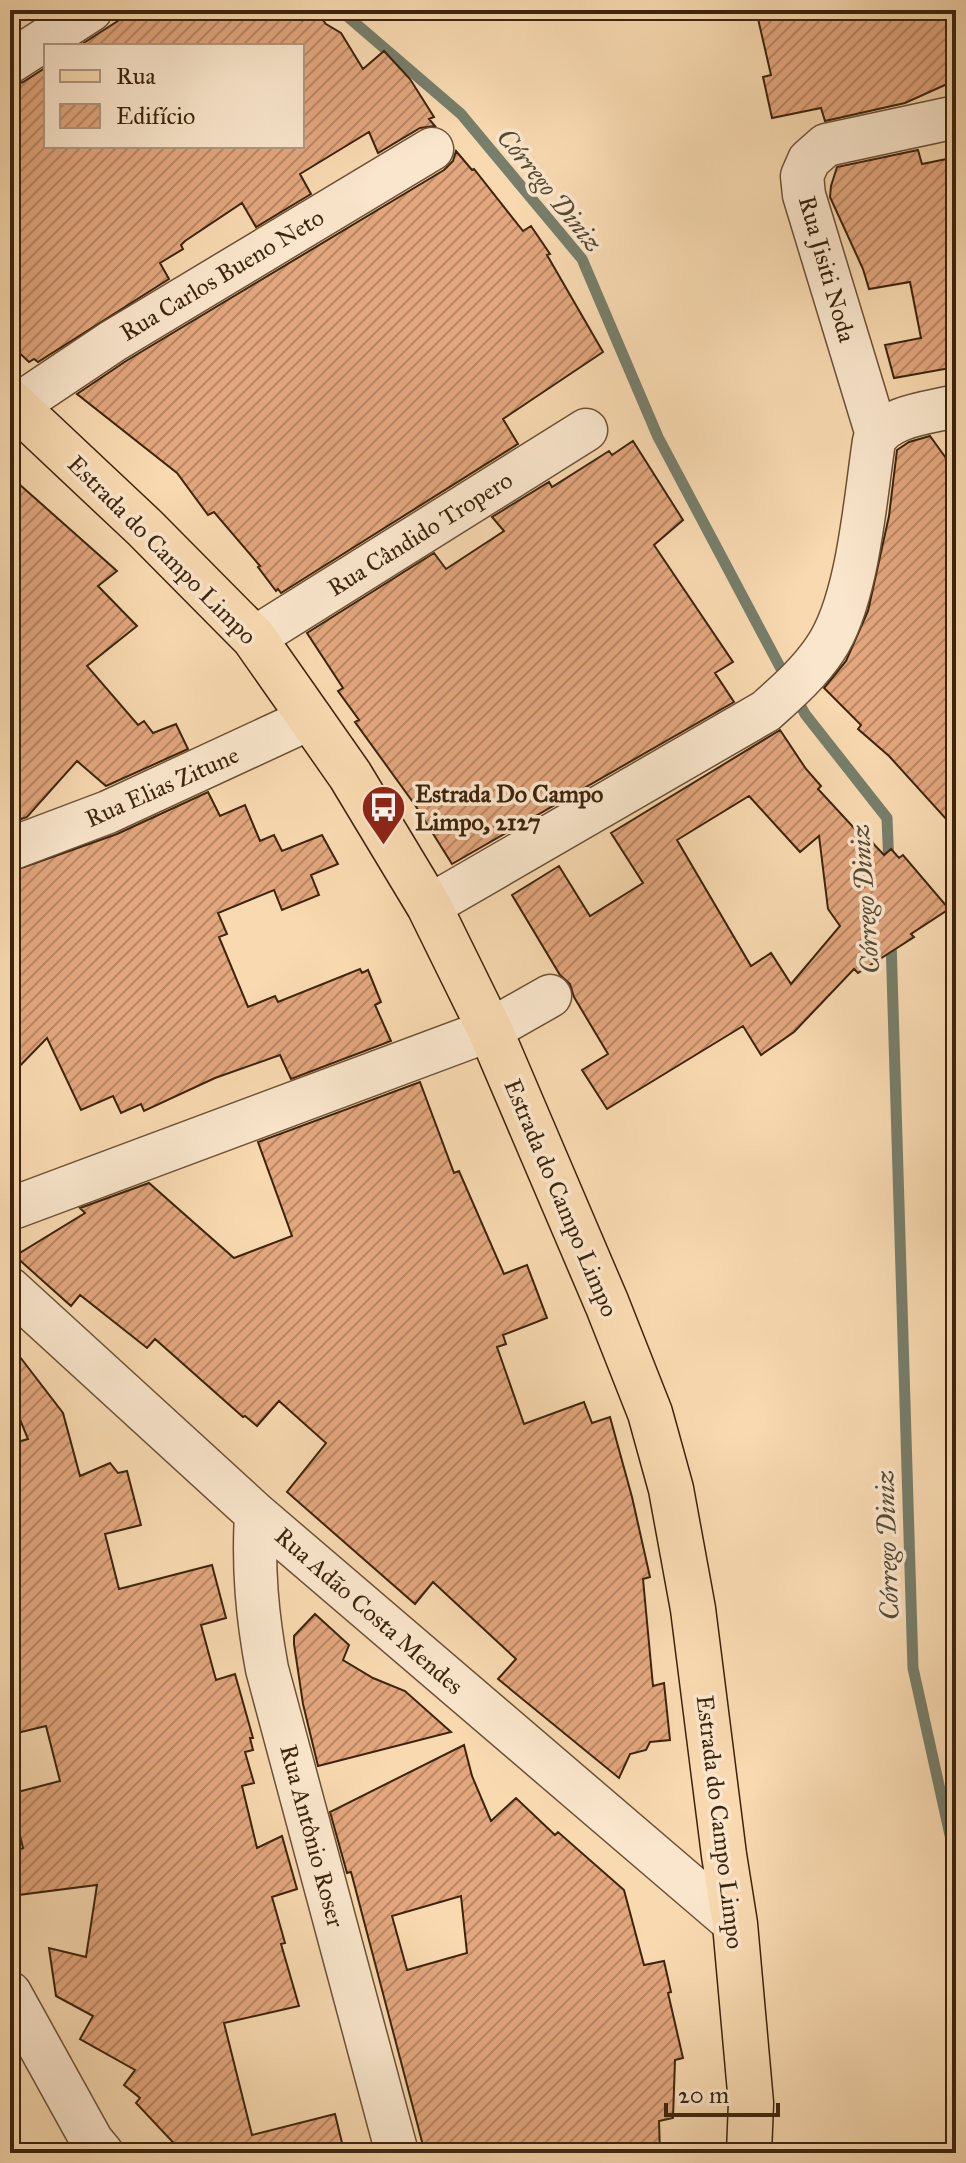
<svg xmlns="http://www.w3.org/2000/svg" width="966" height="2163" viewBox="0 0 966 2163" font-family="'IM FELL Great Primer',serif">
  <style>
    .lines { fill: none; stroke-linecap: round; stroke-linejoin: round }
    .stream { stroke: #777e6b; stroke-width: 11 }
    .building { fill: url(#building-hatch); stroke: #3d240c; stroke-width: 2; fill-rule: evenodd }
    .minor-casing { stroke: #6c5135; stroke-width: 45 }
    .major-casing { stroke: #3d240c; stroke-width: 47 }
    .minor { stroke: #fae6cc; stroke-width: 42 }
    .major { stroke: #f8d9b0; stroke-width: 44 }
    .labels { text-anchor: middle; dominant-baseline: central; stroke-width: 7; stroke-linejoin: round; paint-order: stroke }
    .street-label { font-size: 24px; fill: #3d240c; stroke: #fae6cc }
    .poi-label { font-size: 24px; font-weight: bold; fill: #3d240c; stroke: #fae6cc; text-anchor: start }
    .water-label { font-size: 26px; font-style: italic; fill: #554a34; stroke: #fae6cc }
  </style>
  <defs>
    <pattern id="building-hatch" width="6" height="6" patternUnits="userSpaceOnUse" patternTransform="scale(2)"><rect width="6" height="6" fill="#e3a67d"/><path d="M-1 1l2-2M0 6l6-6M5 7l2-2" fill="none" stroke="#b98765"/></pattern>
  </defs>
  <rect width="100%" height="100%" fill="#f8d9b0"/>
  <filter id="stains"><feTurbulence type="fractalNoise" baseFrequency=".0025" numOctaves="4"/><feColorMatrix values="0 0 0 0 .2 0 0 0 0 .09 0 0 0 0 .02 0 0 0 .5 -.17"/></filter>
  <radialGradient id="worn" r=".72"><stop offset=".6" stop-color="#630" stop-opacity="0"/><stop offset="1" stop-color="#630" stop-opacity=".3"/></radialGradient>
  <g class="lines">
    <path class="stream" d="M340,10L461,114L582,259L658,437L787,680
      M795,695L805,714L887,818L889,867
      M891,940L913,1668L956,1862"/>
  </g>
  <path class="building" d="M135,10H295L302,19V10H315L326,24L341,33L363,69L384,51L410,79L434,117L429,119L435,126L420,128L378,153L369,132L300,174L311,194L256,227L242,203L185,241L181,245L183,249L160,263L169,279L38,362L34,359L29,362L10,344V86L23,82L45,68L46,146H302V46H79Z
    M756,10H956V80L905,103L825,121L821,108L772,118L763,77L771,75Z
    M918,150L922,164L956,157V367L894,378L885,345L921,338L910,282L869,289L863,269L830,197L831,186L837,167Z
    M456,151L472,170L474,169L523,231L531,226L550,254L547,255L603,352L503,419L518,444L281,593L278,589L276,591L258,567L260,566L214,512L208,515L177,473L77,394L126,361L444,170L453,161Z
    M930,436L956,472V830L889,756L858,729L861,725L824,688L846,661L868,611L889,516L897,450L909,442Z
    M633,441L683,520L654,545L733,662L715,673L734,702L452,864L415,805L355,722L359,720L338,691L343,688L307,633L434,553L446,569L504,531L492,517L549,482L552,487L609,451L612,455Z
    M10,476L117,571L98,586L137,626L87,666L138,725L144,721L153,733L176,724L188,749L106,786L77,761L27,817L10,823Z
    M780,730L806,769L821,786L818,789L866,841L869,839L884,855L891,849L899,858L903,855L949,909L911,934L914,937L858,973L854,969L794,1032L761,1055L743,1026L607,1109L582,1070L608,1054L574,997L570,984L560,975L512,895L559,866L590,916L643,883L611,833ZM749,796L800,852L819,836L828,909L840,926L791,984L771,953L751,966L677,840Z
    M208,792L220,816L245,805L260,841L274,835L282,851L322,835L338,864L311,875L319,895L282,910L274,890L218,913L227,934L219,937L248,1007L275,996L278,1002L360,969L362,973L368,970L381,1002L375,1005L391,1041L291,1079L280,1055L215,1078L144,1111L141,1104L121,1113L113,1096L81,1110L47,1038L10,1076V872L117,834Z
    M420,1082L454,1173L459,1171L504,1274L527,1265L547,1318L503,1335L506,1344L497,1347L524,1424L584,1402L592,1423L610,1417L632,1497L650,1577L643,1579L653,1686L664,1683L670,1740L650,1742L646,1750L630,1754L619,1778L498,1679L516,1659L433,1582L415,1604L287,1492L326,1443L279,1401L257,1426L245,1416L243,1417L155,1339L147,1348L80,1295L71,1306L15,1256L85,1213L80,1208L149,1183L234,1258L292,1236L258,1142Z
    M10,1344L63,1413L80,1476L110,1463L118,1473L127,1471L141,1525L105,1534L119,1589L212,1565L226,1618L201,1625L216,1680L235,1674L253,1738H250L253,1750L245,1752L254,1783L242,1786L257,1848L282,1836L297,1889L272,1897L285,1943L281,1944L299,2006L224,2023L252,2135L335,2114L343,2147L313,2153H183L136,2103L140,2098L124,2085L135,2070L80,2039L93,2016L56,1996L49,1948L86,1957L97,1885L10,1896V1852L23,1848L10,1794L60,1781L46,1726L17,1733L10,1704V1444L28,1439L10,1395Z
    M315,1614L349,1645L343,1660L373,1678L405,1691L451,1732L318,1766L303,1704L294,1644V1636Z
    M464,1745L472,1776L491,1821L516,1798L555,1835L558,1832L624,1890L644,1965L664,1961L671,1992L668,1993L683,2058L675,2060L673,2118L659,2121L660,2153H460L459,2146L425,2153L351,1872L347,1873L330,1812ZM461,1896L467,1953L407,1970L392,1916Z"/>
  <g class="lines">
    <defs>
      <path id="minor" d="M10,62L91,10
        M16,406L113,341L432,149
        M877,435L804,195L802,176L809,160L826,145L956,117
        M254,638L586,430
        M10,849L108,812L311,718
        M429,906L766,711C787,692 809,673 825,649C858,601 865,500 874,441C888,415 929,413 956,406
        M10,1209L490,1030L550,996
        M10,1289L256,1514L735,1924
        M256,1514C253,1569 257,1615 267,1669L397,2153
        M10,1993L92,2141L102,2153"/>
      <path id="major" d="M10,401L145,528L254,638L350,775L429,906L490,1030L607,1304L650,1413L671,1489L693,1609L724,1855L735,1924L751,2103L749,2153"/>
    </defs>
    <use href="#minor" class="minor-casing"/>
    <use href="#major" class="major-casing"/>
    <use href="#minor" class="minor"/>
    <use href="#major" class="major"/>
  </g>
  <defs>
    <symbol id="bus-pin" viewBox="-11 -11 22 30"><path d="M0 17L-7.5 6A9.5 9.5 0 1 1 7.5 6Z" fill="#8f2418" stroke="#fae6cc"/><path d="M-5-6H5V4H4V6H2V4H-2V6H-4V4H-5ZM-3.5-4V0h7V-4ZM-3.5 1.2v1.5H-2V1.2ZM2 1.2v1.5H3.5V1.2Z" fill="#fff"/></symbol>
  </defs>
  <g fill-rule="evenodd">
    <use href="#bus-pin" x="358" y="782" width="51" height="69"/>
  </g>
  <g class="labels">
    <g class="street-label">
      <text transform="translate(827 269) rotate(74)">Rua Jisiti Noda</text>
      <text transform="translate(222 275) rotate(-31)">Rua Carlos Bueno Neto</text>
      <text transform="translate(420 534) rotate(-32)">Rua Cândido Tropero</text>
      <text transform="translate(162 550) rotate(45)">Estrada do Campo Limpo</text>
      <text transform="translate(162 787) rotate(-24)">Rua Elias Zitune</text>
      <text transform="translate(561 1198) rotate(67)">Estrada do Campo Limpo</text>
      <text transform="translate(369 1611) rotate(41)">Rua Adão Costa Mendes</text>
      <text transform="translate(720 1822) rotate(83)">Estrada do Campo Limpo</text>
      <text transform="translate(312 1836) rotate(75)">Rua Antônio Roser</text>
    </g>
    <g class="poi-label">
      <text x="415" y="794">Estrada Do Campo<tspan x="415" dy="28">Limpo, 2127</tspan></text>
    </g>
    <g class="water-label">
      <text transform="translate(550 190) rotate(51)">Córrego Diniz</text>
      <text transform="translate(865 899) rotate(-94)">Córrego Diniz</text>
      <text transform="translate(887 1545) rotate(-92)">Córrego Diniz</text>
    </g>
  </g>
  <rect width="966" height="2163" fill="none" stroke="#f8d9b0" stroke-width="40"/>
  <rect x="12" y="12" width="942" height="2139" fill="none" stroke="#3d240c" stroke-width="4"/>
  <rect x="20" y="20" width="926" height="2123" fill="none" stroke="#3d240c" stroke-width="2"/>
  <rect x="44" y="44" width="260" height="104" fill="#fae6cc" stroke="#ae987f" stroke-width="2"/>
  <rect x="60" y="70" width="40" height="12" fill="#f8d9b0" stroke="#ae987f" stroke-width="2"/>
  <text x="116" y="84" font-size="24" fill="#3d240c">Rua</text>
  <rect x="60" y="104" width="40" height="24" fill="url(#building-hatch)" stroke="#ae987f" stroke-width="2"/>
  <text x="116" y="124" font-size="24" fill="#3d240c">Edifício</text>
  <path d="M666 2103v12h112v-12" fill="none" stroke="#3d240c" stroke-width="4"/>
  <text x="678" y="2103" font-size="24" fill="#3d240c" stroke="#fae6cc" stroke-width="6" paint-order="stroke">20 m</text>
  <rect width="100%" height="100%" filter="url(#stains)"/>
  <rect width="100%" height="100%" fill="url(#worn)"/>
</svg>
